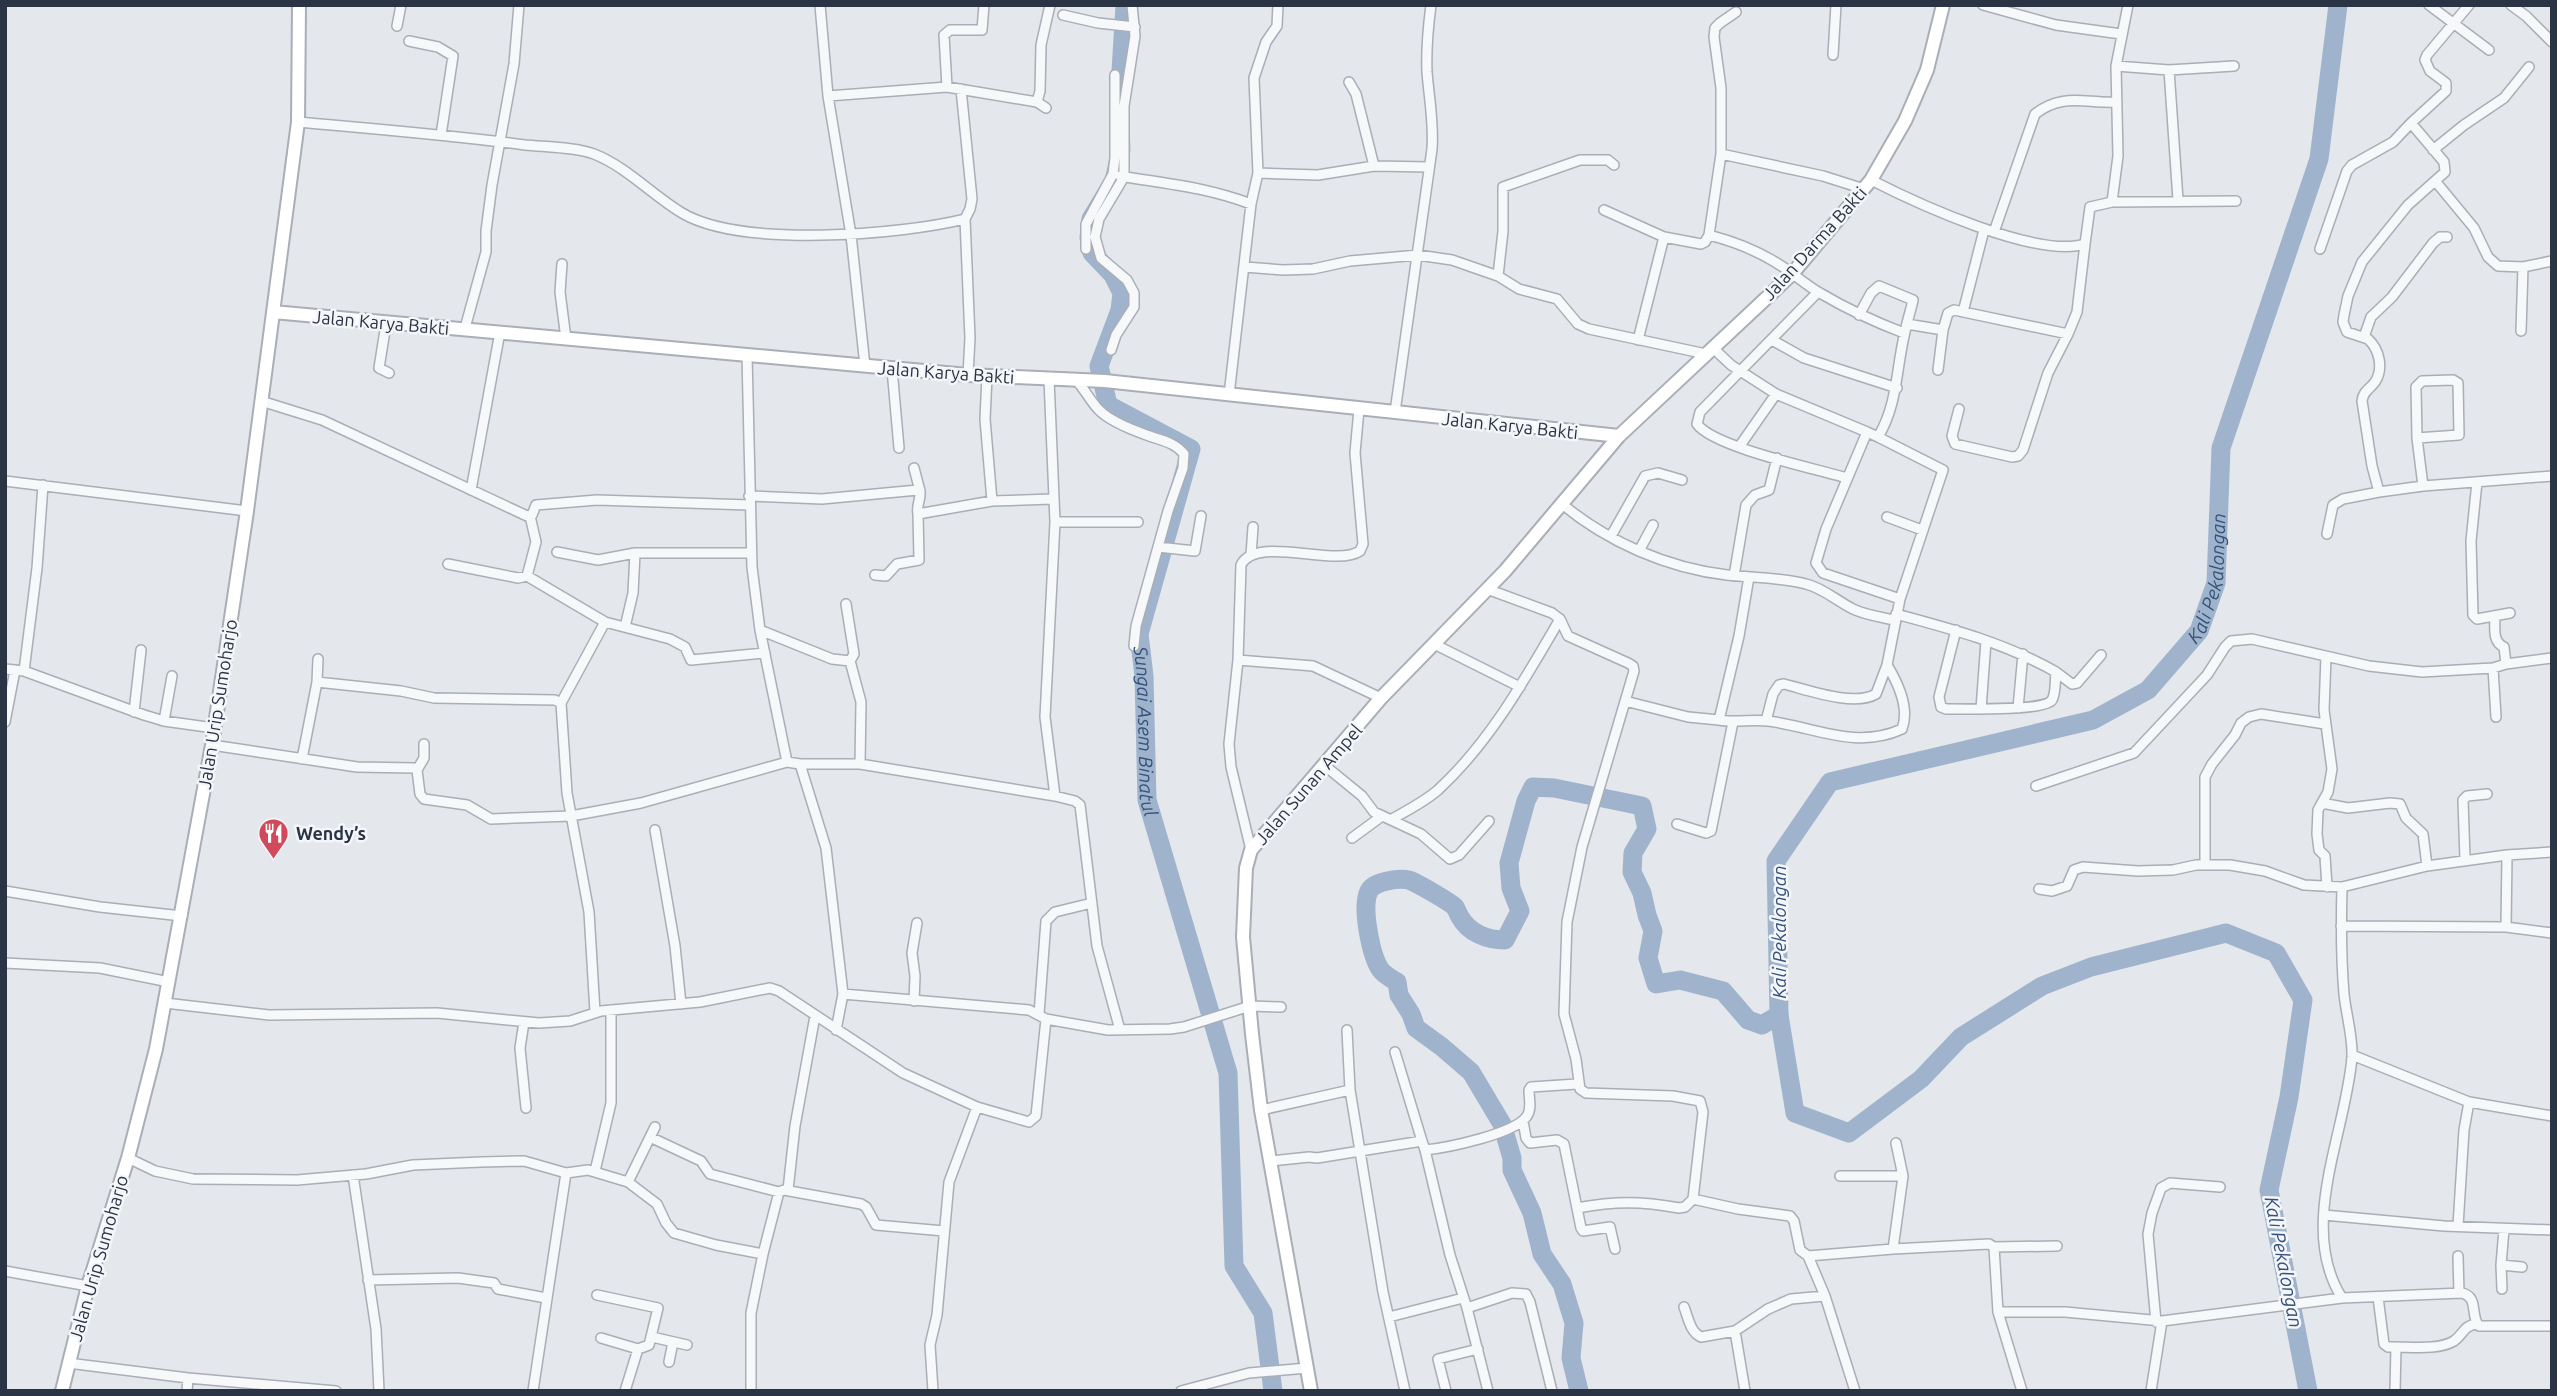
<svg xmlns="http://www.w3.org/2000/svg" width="2557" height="1396" viewBox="0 0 2557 1396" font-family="Ubuntu,sans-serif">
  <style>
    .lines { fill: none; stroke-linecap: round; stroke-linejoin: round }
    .river { stroke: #9fb4cc; stroke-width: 19 }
    .street-casing { stroke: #a9aeb7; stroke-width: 12 }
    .secondary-casing { stroke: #a9aeb7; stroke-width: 16 }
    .street { stroke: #f7f8fa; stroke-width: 9 }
    .secondary { stroke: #fff; stroke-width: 12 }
    .labels { text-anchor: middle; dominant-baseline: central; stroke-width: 5; stroke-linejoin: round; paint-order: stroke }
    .street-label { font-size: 18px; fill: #2b3445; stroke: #f4f6f9 }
    .poi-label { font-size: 18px; font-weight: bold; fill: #2b3445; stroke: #f4f6f9; text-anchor: start }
    .water-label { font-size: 19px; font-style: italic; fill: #34527a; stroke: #f4f6f9 }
  </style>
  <rect width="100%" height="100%" fill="#e4e7ec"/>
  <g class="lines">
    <g class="river">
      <path id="s1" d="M1125,5L1119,104L1121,150L1114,181L1091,219L1089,238L1092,253L1113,275L1122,293L1120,310L1099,366L1108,405L1191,449L1139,634L1144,676L1147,800L1228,1073L1234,1266L1263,1313L1273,1391"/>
      <path d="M1579,1391L1571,1358L1574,1323L1562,1284L1542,1254L1532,1213L1512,1170V1158L1502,1124L1471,1072L1442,1047L1416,1028L1411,1014L1399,995L1397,982C1392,979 1384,975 1380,969C1371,955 1361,907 1369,891C1374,881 1399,878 1409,880C1417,883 1450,902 1455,907C1457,910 1458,914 1460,917C1469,933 1487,940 1505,940L1520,911L1511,888L1509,863L1526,801L1533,787L1554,788L1642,806L1647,829L1633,853L1632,872L1642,893L1647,915L1653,931L1648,958L1656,984L1680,980L1723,991L1748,1020L1762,1025L1779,1015"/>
      <path id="s2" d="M2308,1391L2269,1190L2289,1097L2303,1000L2276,953L2226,933L2091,967L2042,986L1961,1037L1921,1079L1849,1133L1795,1113L1779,1015L1776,861L1830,782L2093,720L2148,690L2199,631L2216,583L2221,448L2319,159L2338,5"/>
    </g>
    <defs>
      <path id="street" d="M820,5L828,96L851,235L865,366
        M1983,5L2056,25L2121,34
        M2429,5L2489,50
        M2511,5L2526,16L2552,42
        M1736,12L1720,23L1715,28L1714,37L1721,88V154L1823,176L1864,189
        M1063,15L1098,23L1135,27
        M397,26L401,5
        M409,41L438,47L453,56L441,135
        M1833,55L1836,5
        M2116,66L2169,70L2234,66
        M2169,70L2178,200
        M1349,82L1356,94L1374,166
        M947,87L944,35L950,30H982L984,5
        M961,89L972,199L970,209L965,219
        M828,96L947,87L1037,102L1046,108
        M1037,102L1040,91L1041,45L1050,5
        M298,122C374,129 450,135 525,145C545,147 576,147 594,154C627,167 652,195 682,213C741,248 900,235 965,219L970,338L968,375
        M2433,150L2464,125L2504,98L2529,67
        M1721,154L1709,235C1732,241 1754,249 1775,262C1791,271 1804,284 1820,293C1847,309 1875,322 1904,333
        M1258,173L1318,175L1374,166L1429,167
        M1120,176C1168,184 1205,187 1251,204
        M1871,180C1916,203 2037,259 2085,244L2090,207L2112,202L2118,156L2116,66L2128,5
        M2436,182L2474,228L2488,257L2498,266L2523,267L2552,261
        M2112,202L2236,201
        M1604,210L1664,237L1701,244L1705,242L1709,235
        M1994,232L2035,114C2063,92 2086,104 2117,102
        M1086,249V224L1113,174L1115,158V75
        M2320,249L2347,171L2352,165L2393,142L2411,123
        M562,264L560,292L566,339
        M1245,267L1283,270L1313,269L1350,261L1418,255L1452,260L1498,276L1519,289L1557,299L1578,324L1589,329L1706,354
        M1498,276L1503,231V187L1580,160H1608L1614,165
        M1818,292L1700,412L1697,424C1713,447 1817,469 1847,478
        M1963,312L1984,230
        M1859,315L1871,293L1879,286L1913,300C1911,310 1907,321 1905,332C1896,368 1898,404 1878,437L1867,432
        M386,324L379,368L389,373
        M1907,324L1943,330L1948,313L1954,310L2068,334L2077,312L2085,244
        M465,328L486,252V231L492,185L514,64L519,5
        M2521,331L2523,267
        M2364,337L2371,317L2392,297L2433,243L2440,237H2447
        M1638,340L1664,237
        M1772,340L1804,358L1897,388
        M1713,348L1731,365L1776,394L1867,432L1826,529L1816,563L1823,573L1900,599L1887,665L1876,694C1854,707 1808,690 1784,684L1779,685L1773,694L1766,721
        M1111,350L1116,335L1134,307V293L1127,280L1101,258L1095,237L1099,219L1124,177V106L1135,36L1132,5
        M747,355L752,567L760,630L787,762
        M892,369L899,448
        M1938,370L1943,330
        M987,376L985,419L992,501
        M1049,379L1055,522L1045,717L1055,796L1075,801L1080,805L1097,946L1120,1030
        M1075,379C1085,389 1090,401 1099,410C1110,421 1130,429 1144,434C1158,440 1174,441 1184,454L1183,468L1168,511L1136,626L1134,646
        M1229,395L1251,204L1258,173L1254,78L1266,42L1277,26L1278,5
        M261,401L322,420L527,516L532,515L536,505L597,500L749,505
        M1959,409L1952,436L1955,444L2012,457L2018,456L2023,450L2048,373L2068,334
        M1395,412L1432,149C1434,122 1429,98 1427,72C1426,49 1428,28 1431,5
        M1878,437L1943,470L1900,599
        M2417,438L2459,435L2458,383L2453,380L2422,381L2416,387L2417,438L2423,486L2552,476
        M1739,447L1776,394
        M914,468L920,491
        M5,481L247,511
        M2477,482L2471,541L2473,615L2477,619L2510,613
        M2423,486L2379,492L2372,466L2362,401C2363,391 2370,389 2375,382C2384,368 2379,349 2368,339L2347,332L2343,322L2344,315L2348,296L2362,262L2408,205L2445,172L2444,162L2411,123L2446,91V83L2430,71L2425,60L2427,55L2469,5
        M471,490L500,332
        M749,496L822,499L918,490L920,491C921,500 916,505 918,514L992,501L1053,499
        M1562,504C1608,542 1667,568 1727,575C1753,578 1780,577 1806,584C1823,588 1837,601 1853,609C1865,615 1881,617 1894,620
        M1887,517L1922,530
        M1055,522H1138
        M2327,534L2333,505L2343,499L2379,492
        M1611,536L1645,476L1658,473L1682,480
        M1158,547L1195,551L1201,516
        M1639,551L1653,525
        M557,552L598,560L635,553H751
        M1251,555L1253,527
        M448,564L518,578L527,576L605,622L670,639L685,647L691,660L765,653
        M875,575L886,576L897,564L919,560L918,514
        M527,576L536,542L530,516
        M1734,576L1746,505L1755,495L1769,490L1777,458
        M1487,589L1552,613L1560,619L1568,636L1628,663L1633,666L1634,671L1582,847L1567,922L1564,1014L1576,1059L1580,1089L1586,1093L1673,1096L1700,1101L1703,1112L1693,1199L1738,1209L1790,1216L1794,1221L1800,1250L1808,1256L1893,1249L1903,1176L1896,1143
        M1896,614C1952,629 2005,643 2056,672
        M2495,616C2495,627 2492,642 2504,647L2506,664
        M625,627L633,593L635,553
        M760,630L832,659L850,661L854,654L846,604
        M1956,630L1939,697L1941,707L1946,709C1961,709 2046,711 2052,700C2056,694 2055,680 2056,672L2072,684L2077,683L2101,655
        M1434,644L1520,687
        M2326,657L2324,710L2332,769L2328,792L2318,810L2317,834L2319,850L2325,856L2327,887
        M1238,660L1313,666L1381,698
        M850,661L861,702L860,764
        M2493,668L2496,717
        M5,669L24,671L144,715L164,721L214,728
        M24,671L37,568L43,485
        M317,682L318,659
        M1625,701L1688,717L1719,720L1739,636L1749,577
        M561,703L605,622
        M2018,708L2023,654
        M1981,709L1986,641
        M134,712L141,650
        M1719,720C1735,723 1752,719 1768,721C1815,727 1856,750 1902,729C1910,708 1898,683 1887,665
        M164,721L172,676
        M5,722L15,670
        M212,745L357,767L414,768L417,770L420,794L424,799L467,805L491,819L571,816L641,803L787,762L800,764L826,848L843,994L1029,1010L1046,1019
        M302,759L317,682L401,691L434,698L555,700L561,703L567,793L589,912L595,1012
        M800,764H860L1055,796
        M1324,765L1362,796L1374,812L1421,834L1450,859L1459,855L1489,821
        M417,770L424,758V744
        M2036,786L2134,753L2207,675L2225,647L2231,641L2252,639L2369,666L2422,672L2493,668L2506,664L2552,658
        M2322,803L2348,808L2390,803L2400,804L2406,818L2423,834L2427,866
        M1392,819C1408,810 1424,802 1438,790C1490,742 1525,679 1560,619
        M1677,824L1706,833L1711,831L1733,722
        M655,830L675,946L681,1004
        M1352,838L1382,816
        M1251,850L1231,767L1229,744L1238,660L1241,565C1256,534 1335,568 1360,551L1363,544L1355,453L1359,409
        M2507,855L2506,927L2552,933
        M2465,860L2463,800L2467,796L2487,794
        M2205,865V777L2212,764L2235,735L2241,723L2249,717L2261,714L2325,724
        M2342,887C2341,923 2341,958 2344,994C2346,1014 2353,1037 2352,1057C2346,1133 2297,1227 2342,1298
        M2039,889L2052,891L2067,886L2074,870L2083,867L2138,871L2173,870L2196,865H2230L2265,871L2304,885L2342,887L2427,866L2507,855L2552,852
        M5,891L100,907L182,916
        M2341,926L2506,927
        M5,963L100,968L169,982
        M914,1001L915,976L912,953L917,923
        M165,1003L269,1015L437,1013L539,1023L570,1021L601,1011L700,1002L770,988L779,991L903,1073L977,1107L1029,1122L1036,1116L1046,1019L1108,1030L1170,1029L1184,1027L1250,1006L1281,1007
        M1039,1014L1046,921L1055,912L1092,903
        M524,1022L520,1048L526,1108
        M836,1030L843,994
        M1395,1052L1422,1141
        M2352,1055L2469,1102L2552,1116
        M1350,1090L1383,1292L1405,1391
        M1261,1110L1350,1090L1347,1030
        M1523,1121L1526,1138L1530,1143L1557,1140L1564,1144L1581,1228L1583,1231L1610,1227L1615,1249
        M652,1138L701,1161L710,1174L779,1192
        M1425,1150L1450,1255L1467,1308L1488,1391
        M128,1158L155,1171L193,1179L297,1180L366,1174L413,1165L481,1162L524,1161L566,1173L588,1170L628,1182L657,1204L666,1223L674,1233L716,1245L763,1254L751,1313V1391
        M1271,1161L1309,1157L1317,1158L1422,1141L1425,1150C1446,1148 1515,1134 1527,1116C1532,1109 1529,1099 1529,1090L1531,1087L1577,1084
        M595,1171L611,1103V1010
        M353,1175L376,1329L379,1391
        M1840,1176H1903
        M628,1182L655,1127
        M788,1190L795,1126L815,1016
        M1577,1208C1615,1201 1641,1201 1679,1208L1685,1207L1693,1199
        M2324,1215L2444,1226L2552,1230
        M2458,1226L2464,1130L2469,1102
        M1994,1247L1998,1312
        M1893,1249L1989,1244L1994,1247L2057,1246
        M763,1254L779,1192L784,1190L861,1204L866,1207L876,1225L944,1231
        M1808,1256L1825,1296L1855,1391
        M2458,1256L2459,1293
        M2501,1265L2522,1267
        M5,1271L88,1286
        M368,1280L458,1278L494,1283L498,1289L546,1298
        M2502,1289L2501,1265L2504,1229
        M597,1295L658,1308L649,1345L638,1349
        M2378,1297L2384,1344L2388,1347H2396L2395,1391
        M1684,1307C1688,1317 1690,1332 1701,1337L1735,1331L1768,1309L1791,1299L1825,1296
        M1467,1308L1512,1293L1526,1294L1530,1302L1552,1391
        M1389,1317L1463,1298
        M2156,1322L2148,1234L2152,1213L2161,1188L2170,1183L2220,1187
        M1735,1331L1745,1391
        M652,1337L687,1345
        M601,1338L638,1349L625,1391
        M2396,1347C2413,1347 2439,1350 2454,1341C2464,1334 2463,1326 2476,1324
        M669,1362L673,1342
        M68,1363L188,1378L336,1391
        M187,1391L188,1378
        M533,1391L566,1173
        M933,1391L930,1345L937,1315L949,1182L977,1107
        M1181,1391L1249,1373L1307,1368
        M1446,1391L1438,1359L1478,1349
        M2022,1391L1998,1312H2065L2162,1321
        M2151,1391L2162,1321L2342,1298L2462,1293C2479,1297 2470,1316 2479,1326H2552"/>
      <path id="secondary" d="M273,312L968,375L1105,381L1619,436
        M62,1391L88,1286L128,1158L156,1049L212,745L247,511L298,122L299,5
        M1311,1391L1261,1110L1252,1034L1243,937L1246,868L1251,850L1381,698L1505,571L1619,436L1792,274L1871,180L1905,121L1927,70L1943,5"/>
    </defs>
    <use href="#street" class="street-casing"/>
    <use href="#secondary" class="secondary-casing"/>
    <use href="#street" class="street"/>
    <use href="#secondary" class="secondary"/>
  </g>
  <defs>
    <symbol id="restaurant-pin" viewBox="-11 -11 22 30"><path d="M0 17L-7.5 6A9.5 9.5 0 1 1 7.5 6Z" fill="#d1495b" stroke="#f4f6f9"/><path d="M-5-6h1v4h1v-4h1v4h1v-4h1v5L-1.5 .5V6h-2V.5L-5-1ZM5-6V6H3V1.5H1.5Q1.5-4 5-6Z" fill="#fff"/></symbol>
  </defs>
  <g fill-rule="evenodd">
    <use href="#restaurant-pin" x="256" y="816" width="35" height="47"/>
  </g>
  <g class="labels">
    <g class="street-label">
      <text transform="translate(1814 243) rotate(-48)">Jalan Darma Bakti</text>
      <text transform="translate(381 322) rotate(5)">Jalan Karya Bakti</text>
      <text transform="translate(946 372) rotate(4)">Jalan Karya Bakti</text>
      <text transform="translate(1510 425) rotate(6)">Jalan Karya Bakti</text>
      <text transform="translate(217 704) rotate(-81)">Jalan Urip Sumoharjo</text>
      <text transform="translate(1308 784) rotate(-49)">Jalan Sunan Ampel</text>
      <text transform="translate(98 1258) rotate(-74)">Jalan Urip Sumoharjo</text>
    </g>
    <g class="poi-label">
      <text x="296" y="833">Wendy’s</text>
    </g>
    <g class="water-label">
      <text stroke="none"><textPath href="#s2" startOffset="1813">Kali Pekalongan</textPath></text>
      <text stroke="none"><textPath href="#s1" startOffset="807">Sungai Asem Binatul</textPath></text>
      <text transform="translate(1779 932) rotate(-90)">Kali Pekalongan</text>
      <text transform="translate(2284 1262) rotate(79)">Kali Pekalongan</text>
    </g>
  </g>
  <rect width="2557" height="1396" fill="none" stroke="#2b3445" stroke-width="14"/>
</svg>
